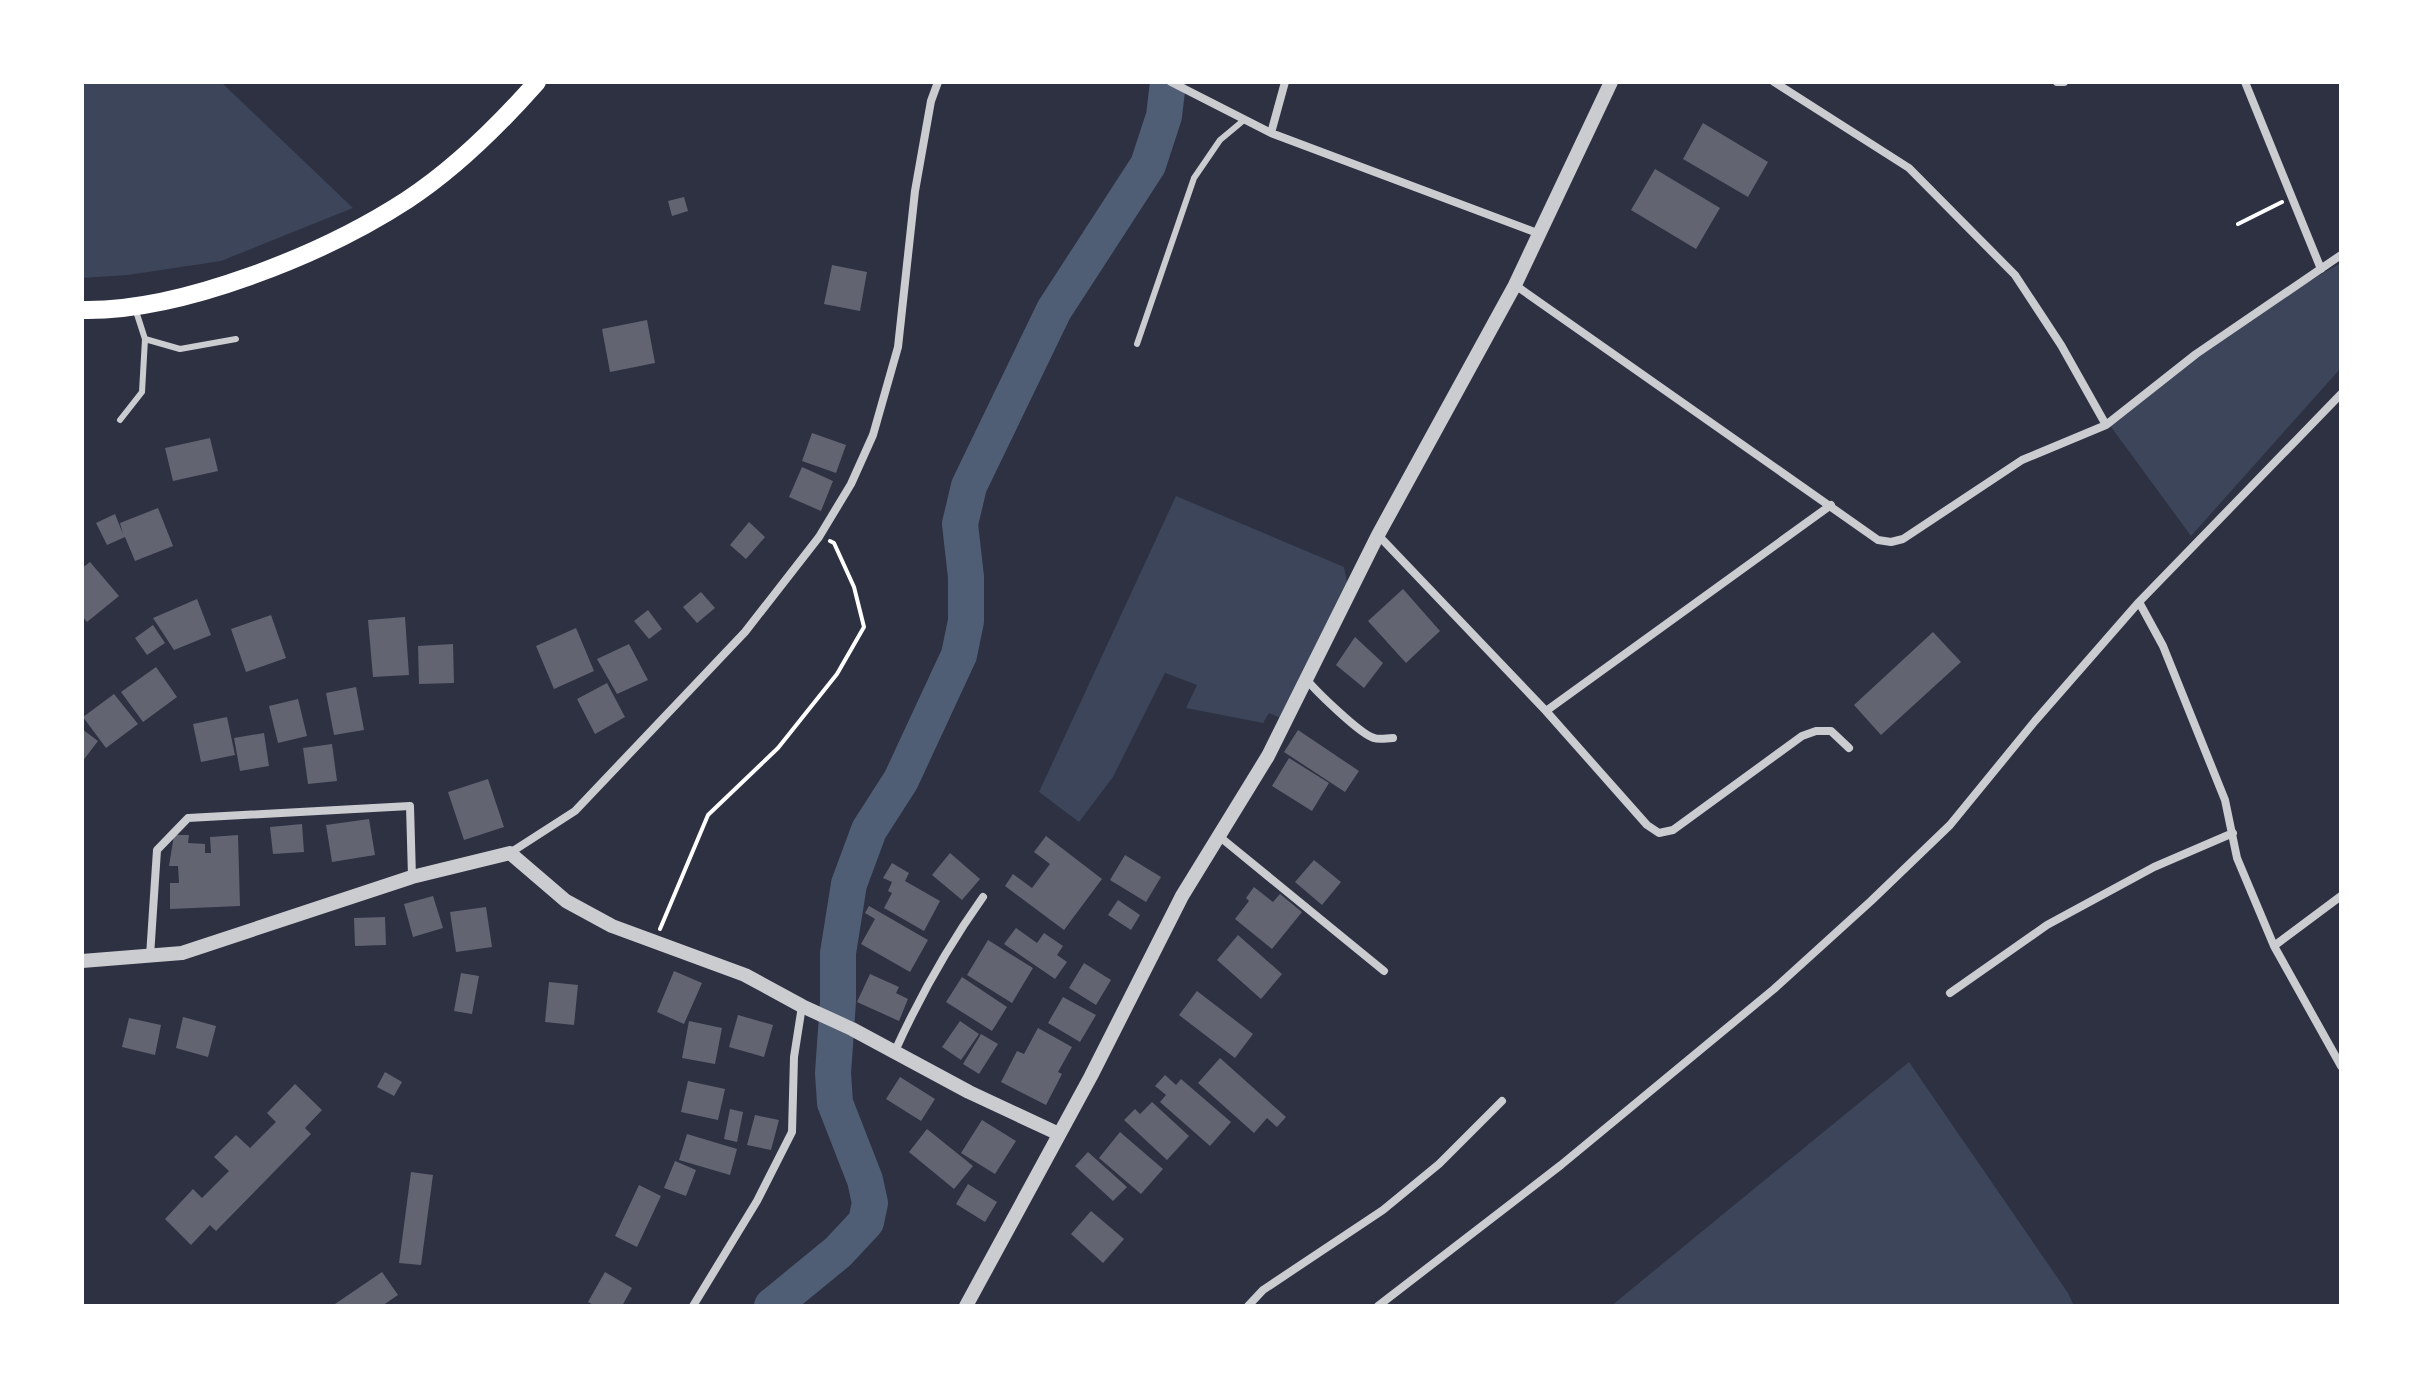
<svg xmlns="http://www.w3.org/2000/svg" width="2423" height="1388" viewBox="0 0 2423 1388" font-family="'Source Sans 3',sans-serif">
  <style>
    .green { fill: #3c4559 }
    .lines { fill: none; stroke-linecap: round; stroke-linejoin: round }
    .river { stroke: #4f5d75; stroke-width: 36 }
    .building { fill: #626471 }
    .path { stroke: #fff; stroke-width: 4 }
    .service { stroke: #caccd0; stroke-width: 6 }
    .minor { stroke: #caccd0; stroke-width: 8 }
    .tertiary { stroke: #caccd0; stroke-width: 14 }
    .primary { stroke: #fff; stroke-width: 18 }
  </style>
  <rect width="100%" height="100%" fill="#2d3142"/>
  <path class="green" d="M82,82H221L353,208L221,261L128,275L82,278Z
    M2341,263V368L2191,536L2106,420L2244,318Z
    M1176,496L1344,567L1348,587L1286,720L1269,713L1263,723L1186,708L1197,685L1165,673L1113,777L1079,822L1039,792Z
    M1909,1062L2068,1293L2074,1306H1611Z"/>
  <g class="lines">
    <path class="river" d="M772,1306L838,1252L866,1222L870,1203L865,1180L835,1103L833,1073L838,1001V953L849,884L869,830L901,780L959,655L966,621V577L960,524L969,486L1054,310L1148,165L1164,116L1168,82"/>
  </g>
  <path class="building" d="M1703,123L1768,162L1748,197L1683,159Z
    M1655,169L1720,208L1696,249L1631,210Z
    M684,197L688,211L672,216L668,201Z
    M832,265L867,272L860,311L824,304Z
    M647,320L655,363L610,372L602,329Z
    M812,433L846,445L836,473L802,461Z
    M210,438L218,471L173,481L165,448Z
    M802,467L833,481L821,511L789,497Z
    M158,508L173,546L135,561L125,537L107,545L96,523L115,514L123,534L120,523Z
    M749,522L765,537L746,559L730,545Z
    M90,562L119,596L87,622L82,616V568Z
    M1403,589L1440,631L1406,663L1368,621Z
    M701,592L715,608L697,623L683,607Z
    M197,599L211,635L174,650L153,618Z
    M648,610L662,629L649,639L634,621Z
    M271,615L286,658L246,672L231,629Z
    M405,617L409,675L373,677L368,620Z
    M153,625L165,643L147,655L135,638Z
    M576,628L594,671L554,689L536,646Z
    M1933,632L1961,662L1881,735L1854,705Z
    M1355,637L1383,663L1364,688L1336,665Z
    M453,644L454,683L419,684L418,646Z
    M629,644L648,680L617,694L597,659Z
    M156,667L177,697L143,722L121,692Z
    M607,683L625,717L595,734L577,699Z
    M356,687L364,730L334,735L326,693Z
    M114,694L138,724L106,748L83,717Z
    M298,699L307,736L278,743L269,706Z
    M227,717L235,755L201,762L193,724Z
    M82,729L98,741L82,762Z
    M1298,730L1359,771L1345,792L1284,752Z
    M264,733L269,766L240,771L234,738Z
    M332,744L337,781L308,784L303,748Z
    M1289,758L1329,783L1312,811L1272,786Z
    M488,779L504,827L464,840L448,792Z
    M369,819L375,855L332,862L326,825Z
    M302,824L304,852L273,854L270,827Z
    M174,835H189L188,843L205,844V853H211L210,837L238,835L240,906L170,909V883H179L178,866H169Z
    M1046,836L1102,879L1064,930L1005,886L1013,874L1032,888L1050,864L1034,852Z
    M950,853L980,879L962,900L932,875Z
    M1125,855L1161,877L1146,902L1110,880Z
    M1314,860L1341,882L1322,905L1295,882Z
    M892,863L909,873L905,881L940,901L924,931L884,908L892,893L888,891L892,882L883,878Z
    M1254,887L1273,902L1280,894L1302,912L1272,949L1235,919L1249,901L1246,898Z
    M433,896L443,928L413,937L404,904Z
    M1118,900L1140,915L1131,930L1108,915Z
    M869,906L928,940L910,972L861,944L875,919L865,913Z
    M486,907L492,947L456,952L450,912Z
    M385,917L386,945L355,946L354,918Z
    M1016,928L1037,943L1044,933L1063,946L1057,955L1067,962L1055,979L1004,944Z
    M1238,935L1282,974L1261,999L1217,960Z
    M988,940L1033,968L1012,1003L967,975Z
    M1084,963L1111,980L1096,1005L1069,988Z
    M674,971L702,983L684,1024L657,1012Z
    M461,973L479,976L472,1014L454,1011Z
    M870,974L899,987L896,993L908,999L899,1021L857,1002Z
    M962,977L1007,1007L992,1031L946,1002Z
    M549,982L578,985L574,1025L545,1022Z
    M1197,991L1253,1034L1235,1058L1179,1015Z
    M1063,997L1096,1015L1080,1042L1048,1023Z
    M738,1015L773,1025L764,1057L729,1047Z
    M183,1017L216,1026L208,1057L176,1048Z
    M129,1018L161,1025L155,1055L122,1047Z
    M689,1021L722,1028L715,1064L682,1058Z
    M960,1021L979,1034L961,1060L942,1047Z
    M1038,1028L1072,1047L1058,1072L1062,1074L1046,1105L1001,1082L1017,1051L1024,1054Z
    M981,1034L998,1044L979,1074L963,1064Z
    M1220,1058L1286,1117L1277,1127L1267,1118L1254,1133L1198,1083Z
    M385,1072L402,1082L394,1096L377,1087Z
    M1165,1075L1176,1085L1181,1079L1231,1122L1210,1146L1160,1102L1166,1095L1155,1086Z
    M900,1077L935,1099L921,1121L886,1099Z
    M688,1081L725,1089L718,1120L681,1112Z
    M295,1084L322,1110L305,1128L311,1134L216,1231L210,1225L191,1245L165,1219L193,1189L202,1198L229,1171L214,1157L236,1135L250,1148L276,1122L267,1113Z
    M1152,1102L1189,1136L1167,1160L1124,1120L1135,1109L1140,1114Z
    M730,1109L743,1112L737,1142L724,1139Z
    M755,1115L779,1120L771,1150L747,1145Z
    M982,1120L1016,1141L995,1174L961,1153Z
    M927,1129L973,1166L954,1189L909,1152Z
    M1120,1132L1163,1169L1141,1194L1099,1158Z
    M687,1134L737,1149L730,1175L679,1160Z
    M1088,1152L1127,1187L1113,1201L1075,1166Z
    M675,1161L696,1170L686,1196L664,1188Z
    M411,1172L433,1175L421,1265L399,1263Z
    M968,1184L997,1202L985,1222L956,1204Z
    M639,1185L661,1196L637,1247L615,1236Z
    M1091,1211L1124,1239L1103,1263L1071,1234Z
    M382,1272L398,1295L382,1306H336L335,1304Z
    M605,1272L632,1288L622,1306H595L588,1302Z"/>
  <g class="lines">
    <path class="path" d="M2238,224L2282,202
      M660,929L708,815L778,748L837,674L864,627L854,587L834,543L830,541"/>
    <path class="service" d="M135,308L145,339L180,349L236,339
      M1137,344L1194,178L1220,140L1244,120
      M120,420L142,392L145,339"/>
    <path class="minor" d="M1171,82L1271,133L1540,234
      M1774,82L1909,168L2015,275L2061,345L2106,425
      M2057,82H2064
      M2245,82L2321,269
      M1271,133L1285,82
      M1515,285L1878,540L1891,542L1903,539L2022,460L2106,425L2196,354L2341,255
      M1378,535L1546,711L1647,825L1659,833L1673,830L1802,736L1816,731H1831L1849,748
      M2139,602L2163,646L2225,800L2237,858L2274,946L2341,1066
      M1307,680C1316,691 1361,735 1374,738C1379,740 1387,738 1393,738
      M1546,711L1831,505
      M1220,837L1384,971
      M510,853L575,811L745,632L819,537L851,484L873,435L898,347L915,191L931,101L938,82
      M2274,946L2341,896
      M150,956L157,850L188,818L410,806L412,877
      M1950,993L2047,925L2154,867L2233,833
      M895,1051C920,996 948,946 983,897
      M693,1306L757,1201L792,1132L794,1057L802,1006
      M1248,1306L1263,1290L1383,1210L1439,1164L1502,1101
      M1378,1306L1561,1165L1774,989L1871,901L1950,825L2035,721L2139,602L2341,394"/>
    <path class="tertiary" d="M82,961L182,953L412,877L510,853L566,901L612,926L745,975L802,1006L852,1029L969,1092L1059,1134
      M966,1306L1091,1076L1182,896L1268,756L1378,535L1515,285L1611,82"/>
    <path class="primary" d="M82,310C181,312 324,254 407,200C456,168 499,125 537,82"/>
  </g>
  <rect width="2423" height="1388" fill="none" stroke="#ffffff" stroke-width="168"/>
</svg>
